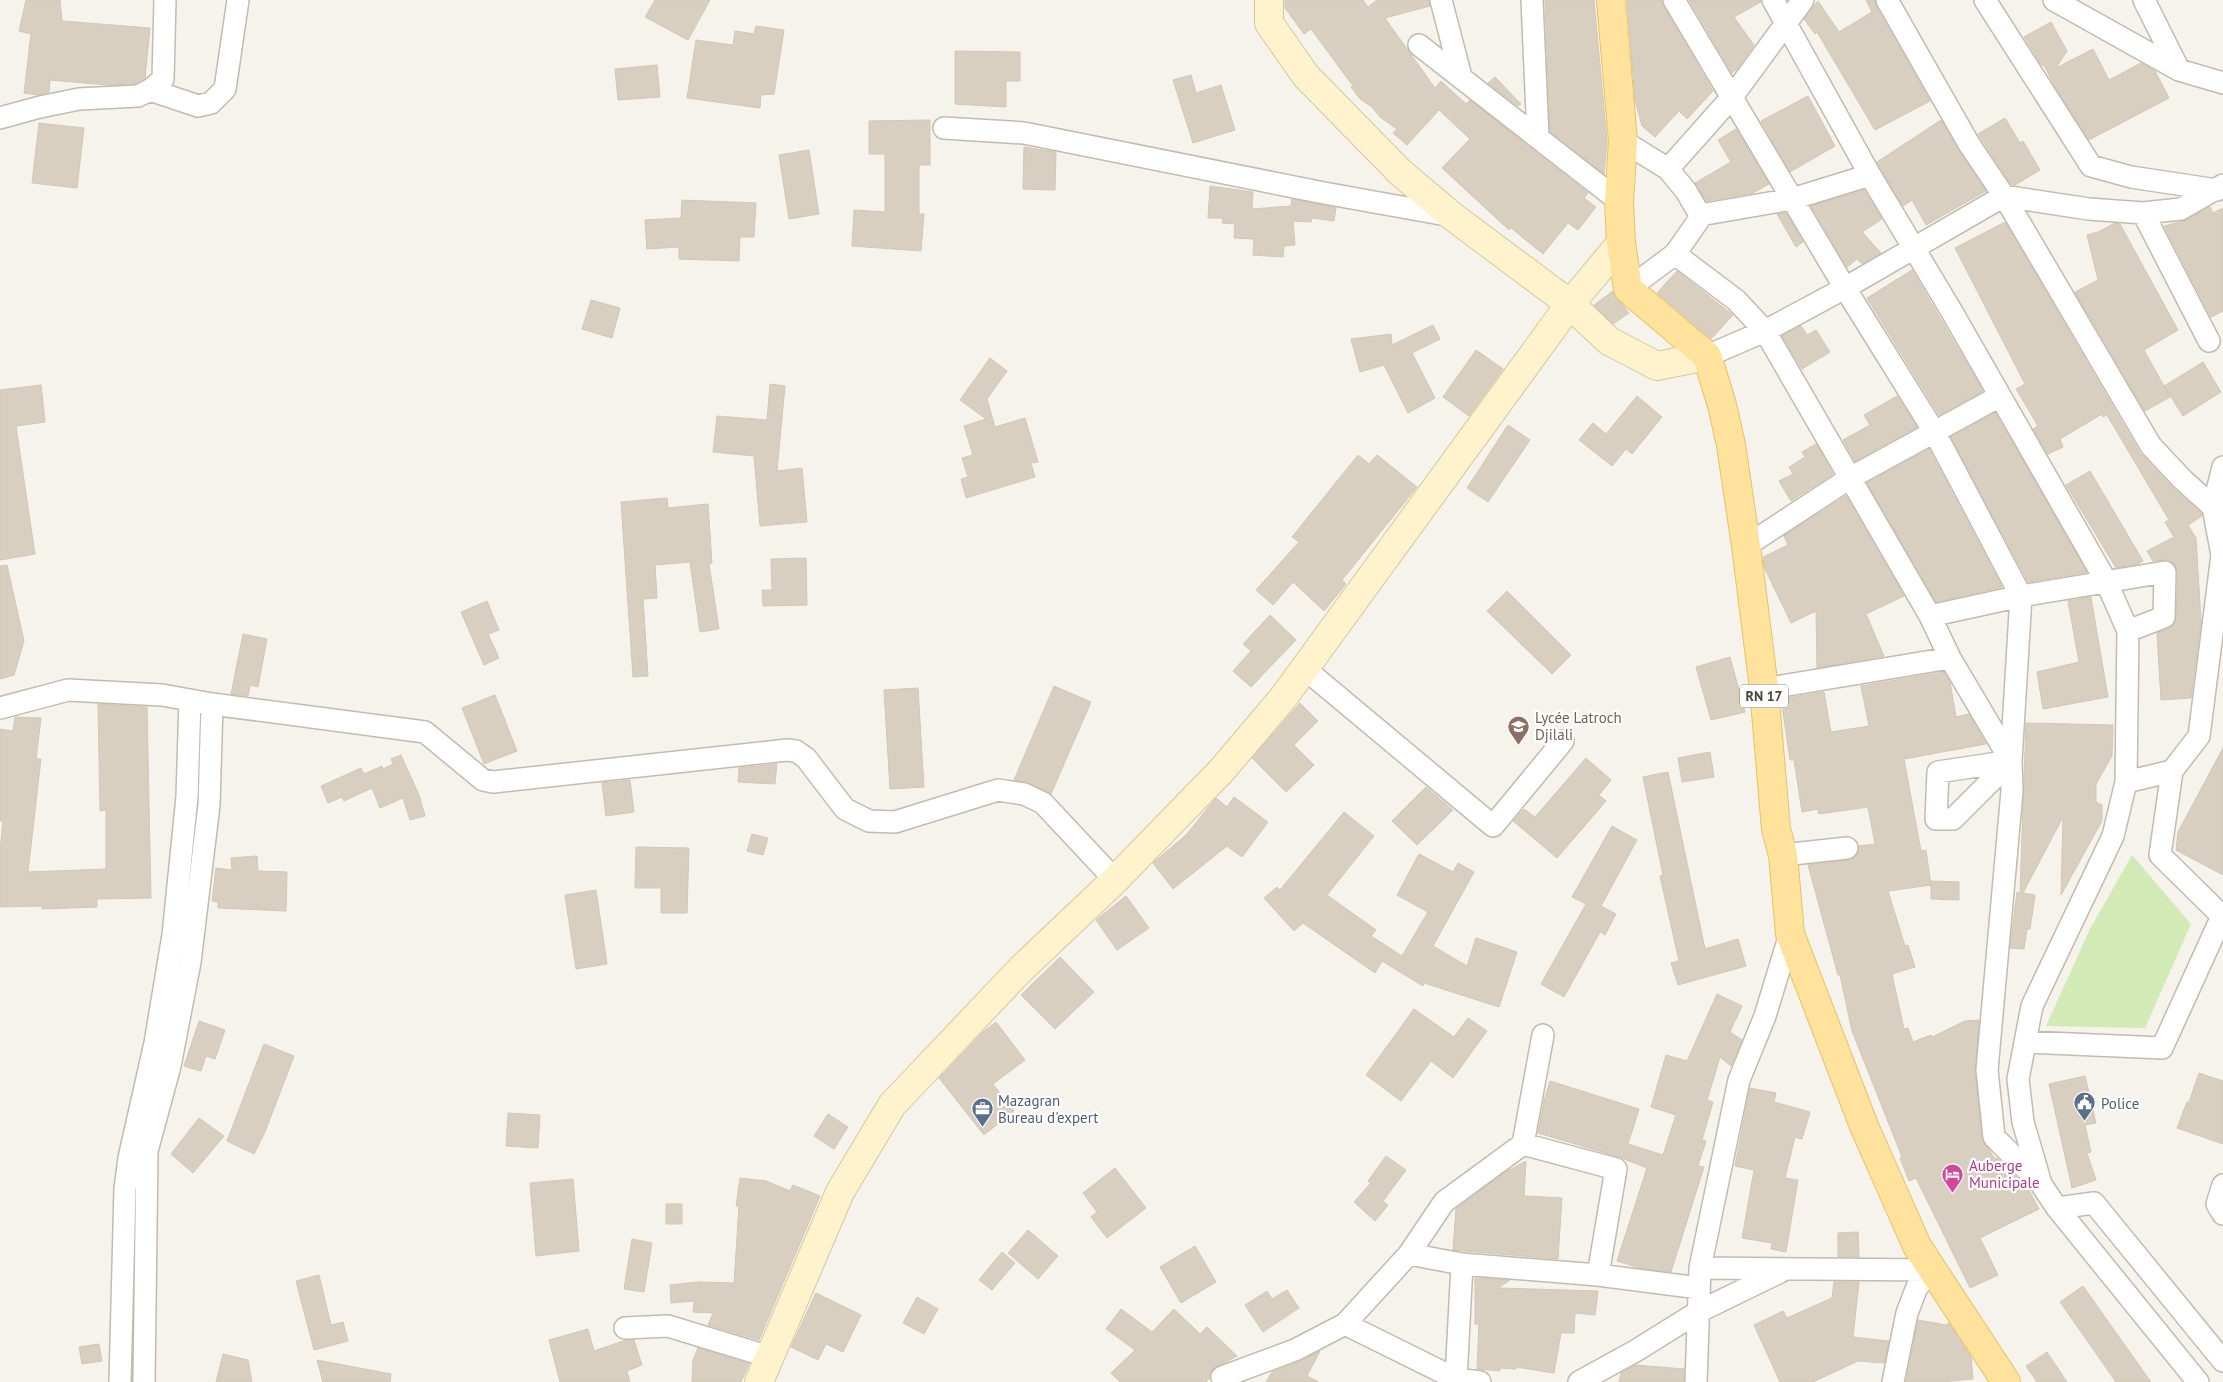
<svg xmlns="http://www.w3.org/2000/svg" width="2223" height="1382" viewBox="0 0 2223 1382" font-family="'PT Sans',sans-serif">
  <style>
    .green { fill: #d2eab5 }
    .building { fill: #d8cfc1; stroke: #d3c7b4 }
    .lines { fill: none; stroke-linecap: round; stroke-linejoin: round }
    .minor-casing { stroke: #c2bbae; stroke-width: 24 }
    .secondary-casing { stroke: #d6c79b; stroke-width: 30 }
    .primary-casing { stroke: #e6c16a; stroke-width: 30 }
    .minor { stroke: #fff; stroke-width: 21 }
    .secondary { stroke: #fff3cd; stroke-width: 28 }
    .primary { stroke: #ffe39c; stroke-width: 28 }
    .labels { text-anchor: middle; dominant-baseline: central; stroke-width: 4.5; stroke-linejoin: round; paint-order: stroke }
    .shield { fill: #fff; stroke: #817c74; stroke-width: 1 }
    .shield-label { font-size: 14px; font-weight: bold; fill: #4b4439 }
    .education-label { font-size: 15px; fill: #785e54; stroke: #fff; text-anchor: start }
    .service-label { font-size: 15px; fill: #4e5e75; stroke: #fff; text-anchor: start }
    .hotel-label { font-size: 15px; fill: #b23c85; stroke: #fff; text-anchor: start }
  </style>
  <rect width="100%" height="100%" fill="#f6f3ec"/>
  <path class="green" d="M2132,855L2191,924L2145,1028L2046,1026L2090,929Z"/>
  <path class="building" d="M26,0H60L62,21L150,28L145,78L135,84L108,85L50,80L49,92L38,95L24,93L31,34L19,31Z
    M655,0H710L688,40L645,17Z
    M1285,0H1363L1368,7L1377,0H1429L1430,6L1385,18L1435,88L1441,81L1466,104L1470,100L1588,193L1584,198L1596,207L1578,230L1568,223L1543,254L1511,228L1509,230L1442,168L1470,139L1439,110L1407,145L1393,133L1397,129L1380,117L1372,107L1360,99L1351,87L1353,86L1311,29L1304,34L1285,8Z
    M1545,0H1594L1607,141L1604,174L1550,132Z
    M1627,0H1662L1663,6L1713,91L1687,119L1679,111L1655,137L1642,126L1635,100Z
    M1689,0H1761V2L1734,17L1754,45L1737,69L1732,73Z
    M1866,0H1875L1876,6L1930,101L1875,130L1817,32L1815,34L1804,19L1818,1L1839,32L1872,12Z
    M2051,22L2067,51L2056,68L2093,49L2109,80L2141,63L2155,71L2169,98L2089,140L2054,85L2044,65L2042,66L2024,37Z
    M756,26L784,30L774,94L761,95L760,108L687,98L696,40L733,45L735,31L754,34Z
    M955,51L1020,52V81H1006V107L955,104Z
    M657,65L660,97L618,100L615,69Z
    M1191,75L1196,93L1221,85L1235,130L1193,143L1173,80Z
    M1495,77L1521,104L1518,106L1488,83Z
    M1808,96L1835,146L1790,172L1761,121Z
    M2005,118L2020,143L2023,141L2040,170L2015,185L2011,184L1978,134Z
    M930,120V165H919V214H924L921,251L852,246L854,210L885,212V154H869V121Z
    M1941,120L1986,191L1926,225L1912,200L1903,206L1877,162Z
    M39,123L84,128L77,188L32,183Z
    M1736,129L1769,184L1753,193L1706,201L1695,183L1731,162L1718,140Z
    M1024,147L1056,152L1055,190L1023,189Z
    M809,150L819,214L789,219L779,155Z
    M1210,186L1253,192L1252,209L1291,206L1292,199L1336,208L1334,221L1312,218L1311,222L1293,221L1295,245L1284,246L1283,257L1253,255L1254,239L1234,238L1235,224L1222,223L1223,218H1208Z
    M1864,190L1882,219L1862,232L1881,253L1862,264L1857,259L1847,267L1811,206Z
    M682,200L756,203L754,237H740L739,261L679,259V247L647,249L645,220L681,218Z
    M2210,207L2213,213L2223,208V311L2211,317L2164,226L2187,220Z
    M1786,213L1803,242L1796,247L1777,214Z
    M2005,222L2140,453L2174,489L2201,513L2202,516L2188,525L2196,538L2201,621L2191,698L2161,700L2157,633L2174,624L2176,617L2178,572L2175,565L2170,560L2153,561L2147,551L2174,537L2165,522L2169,520L2107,415L2103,417L2102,414L2060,439L2063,447L2048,454L2033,429L2038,426L2016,389L2025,384L1955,248Z
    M2115,223L2120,224L2178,330L2144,350L2170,397L2145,411L2075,292L2098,280L2087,235L2098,232Z
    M1912,270L1983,391L1939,415L1867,298Z
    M1677,271L1733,315L1711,339L1657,293Z
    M1613,291L1629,313L1613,324L1594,305Z
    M591,300L620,308L612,338L582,329Z
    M1433,325L1440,339L1412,353L1435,398L1408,413L1384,365L1360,372L1351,339L1391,334L1392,345Z
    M1801,326L1807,335L1816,330L1830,352L1802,369L1782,336Z
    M1476,350L1503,369L1469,416L1443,397Z
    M990,358L1007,371L987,399L995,427L1025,418L1038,462L1031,463L1035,477L966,498L961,479L968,477L962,458L973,455L964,426L986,419L960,400Z
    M2203,362L2221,392L2183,416L2164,386Z
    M770,384L785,386L777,471L802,468L807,522L760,526L754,456L713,452L717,416L767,420Z
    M41,385L45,422L16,426L35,554L0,560V390Z
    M1637,396L1662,417L1632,454L1626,449L1612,466L1579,440L1593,423L1606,434Z
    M1897,396L1917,427L1855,461L1843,440L1870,425L1864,415Z
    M1995,413L2012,442L2087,572L2028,582L1951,437Z
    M1508,425L1530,440L1488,502L1467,488Z
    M1816,444L1833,474L1791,501L1779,481L1793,474L1789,467L1805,457L1802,452Z
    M1929,449L2002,587L1936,602L1867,483Z
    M1358,455L1369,464L1377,455L1417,487L1342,580L1346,584L1324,611L1293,582L1273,605L1256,590L1299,542L1292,537Z
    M2090,471L2143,561L2138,564L2116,568L2066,485Z
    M1846,496L1904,596L1866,614L1884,656L1817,668L1816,611L1791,623L1764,567L1763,557L1788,545L1784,536Z
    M667,498L668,508L708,504L712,563L709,564L719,629L700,632L690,562L655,565L657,598L643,599L648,676L633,677L621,502Z
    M806,558L807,605L763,606L762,590H772L771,559Z
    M7,565L24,641L14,675L0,679V566Z
    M1507,591L1571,655L1552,674L1487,611Z
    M2091,597L2108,697L2043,709L2037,672L2079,662L2068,601Z
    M487,601L499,630L488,634L499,658L484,665L461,612Z
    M1270,615L1296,640L1251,687L1233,671L1251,651L1243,644Z
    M243,634L267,639L258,687L250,685L248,696L231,694Z
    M1730,657L1745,712L1711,720L1696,667Z
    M1944,672L1950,682L1956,717L1969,714L1986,744L1904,759L1921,851L1926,850L1931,885L1888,891L1905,946L1908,945L1915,967L1892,974L1904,1029L1908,1028L1913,1042L1931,1035L1932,1037L1965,1021L1979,1020L1975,1071L1982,1139L1995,1159L1997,1158L2029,1190L2039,1209L1980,1238L1998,1275L1970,1288L1916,1178L1909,1181L1900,1158L1902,1157L1852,1031L1840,975H1838L1808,865L1849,860L1858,853L1859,846L1875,844L1868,807L1819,814L1818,809L1802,812L1794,760H1790L1781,699L1824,692L1831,732L1869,726L1861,686Z
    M1054,686L1091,702L1051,794L1029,783L1014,780Z
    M918,688L924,787L890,789L884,690Z
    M495,695L517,751L484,764L462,708Z
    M1300,703L1318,721L1294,745L1314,765L1286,792L1252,758Z
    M98,704L147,707L151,898L97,899V907L42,909V906L0,907V850L3,821H0V729L13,731L15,717L41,718L36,759H41L28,872L106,869V810L100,811Z
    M2026,723L2113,725L2112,756L2096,784V802L2102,805V821L2061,895L2063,817L2023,893L2035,895L2030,929H2027L2024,949L2010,948L2017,892L2020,893Z
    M2223,748V875L2176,850L2178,832Z
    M1710,752L1714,777L1682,782L1678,758Z
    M401,755L419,795L425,816L410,820L403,798L380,808L372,788L344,801L342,797L328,803L321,786L361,768L364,774L382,766L383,769L393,764L391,759Z
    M1586,758L1611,780L1599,795L1606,801L1557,858L1513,821L1524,809L1535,817Z
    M777,764L775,784L738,782L739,768Z
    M1668,772L1705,949L1738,939L1746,966L1678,985L1671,963L1679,961L1660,876L1663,875L1643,777Z
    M630,780L634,812L606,816L602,783Z
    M1426,787L1453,810L1417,845L1392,821Z
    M1234,797L1268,822L1242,857L1227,846L1173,889L1153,863L1186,835L1216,798L1227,807Z
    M1344,812L1374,836L1327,895L1376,930L1371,936L1402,956L1428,912L1397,895L1419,854L1453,872L1458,863L1474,872L1433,946L1467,966L1476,938L1517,952L1499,1007L1424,983L1423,986L1382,961L1375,973L1303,923L1294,931L1264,898L1277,887L1280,890Z
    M1612,826L1637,840L1601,906L1616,914L1605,935L1600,932L1564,997L1541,984L1586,904L1572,897Z
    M752,834L768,838L763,855L747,851Z
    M636,847L689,848L687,913H661V888H635Z
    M257,856L258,871L287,872L286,911L218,908V902L212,901L216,868L232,870L231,858Z
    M1931,881L1959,882V900L1931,899Z
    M596,890L607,964L576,969L565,895Z
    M1126,896L1149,928L1117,950L1096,920Z
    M1060,957L1094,992L1055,1029L1021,995Z
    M1717,994L1742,1006L1730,1032L1742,1040L1731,1066L1720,1057L1707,1100L1713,1102L1702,1140L1706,1141L1698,1166L1704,1167L1671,1272L1639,1268L1617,1261L1647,1168L1619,1157L1538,1133L1544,1101L1550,1081L1639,1109L1628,1144L1663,1155L1676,1115L1651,1107L1666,1055L1687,1061Z
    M1414,1009L1454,1037L1468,1018L1487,1031L1453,1078L1431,1061L1401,1101L1366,1075Z
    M199,1021L225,1030L215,1059L206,1056L201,1071L184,1066Z
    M996,1022L1025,1060L993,1084L1014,1111L984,1135L939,1078L984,1031Z
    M264,1044L294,1056L265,1132L254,1154L227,1141Z
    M2199,1073L2223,1081V1144L2177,1128L2187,1102H2189Z
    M2085,1076L2096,1123L2085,1125L2091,1152L2087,1153L2096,1180L2072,1188L2049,1084Z
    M1750,1088L1776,1093L1774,1102L1810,1112L1802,1139L1795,1137L1785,1178L1798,1180L1786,1252L1771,1249L1772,1243L1742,1238L1754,1170L1735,1166Z
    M508,1113L540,1115L538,1148L506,1146Z
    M828,1114L848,1127L834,1149L814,1136Z
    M199,1118L224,1136L193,1173L171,1154Z
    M1386,1156L1406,1170L1383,1201L1388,1205L1375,1221L1354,1202L1371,1183L1368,1181Z
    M1526,1161L1524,1196L1562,1198L1558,1259L1453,1250L1456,1209L1504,1173Z
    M1115,1168L1146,1208L1107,1238L1091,1217L1097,1212L1083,1193Z
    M740,1178L766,1181L790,1191L793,1185L820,1196L759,1340L708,1325L713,1313L693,1312L694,1301L671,1303L670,1285L698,1282L734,1283L739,1206H736Z
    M573,1179L579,1251L536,1256L530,1183Z
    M666,1204H682V1224H666Z
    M1028,1230L1058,1256L1038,1279L1008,1253Z
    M1858,1232L1859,1257H1838V1233Z
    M632,1239L652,1243L644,1292L624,1289Z
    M1195,1246L1216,1282L1181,1303L1160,1267Z
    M1002,1252L1015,1263L992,1290L979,1280Z
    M319,1275L331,1325L343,1322L348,1341L314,1350L296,1281Z
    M1475,1278L1510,1280L1498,1288L1598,1291L1595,1315L1575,1313L1574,1333H1561L1554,1373L1516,1367V1369L1500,1368V1371L1477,1369L1479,1324H1475Z
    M1834,1282H1859L1853,1337L1889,1341L1884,1363L1858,1361L1813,1382H1780L1754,1325L1783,1311L1787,1318L1832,1298Z
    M2083,1286L2151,1382H2116L2060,1302Z
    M1287,1290L1299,1308L1263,1332L1245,1305L1267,1291L1272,1299Z
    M816,1293L861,1315L843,1352L826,1344L818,1360L791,1347Z
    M917,1297L938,1309L924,1334L903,1323Z
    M1121,1309L1152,1332L1174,1309L1200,1334L1207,1327L1237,1356L1213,1369L1210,1378L1206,1382H1120L1111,1373L1135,1350L1106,1329Z
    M1918,1320L1946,1325L1949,1323L1971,1357L1973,1379L1941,1382H1906Z
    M588,1329L594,1351L626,1340H634L642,1365L627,1371L630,1382H560L549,1340Z
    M99,1344L102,1361L82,1364L79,1347Z
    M698,1348L749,1364L741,1382H692L693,1360Z
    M1320,1351L1307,1376L1319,1382H1266L1272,1372L1299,1362Z
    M2047,1352L2067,1382H2037L2026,1366Z
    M223,1354L248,1360L252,1382H216Z
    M317,1360L391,1374L390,1382H323Z
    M1636,1365L1684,1369V1382H1619L1621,1373Z"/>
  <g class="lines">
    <defs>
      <path id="minor" d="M1441,0L1461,77
        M1532,0L1538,137
        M1674,0L1845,288L1935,433L2021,596L2011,761L2012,791L1987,1070L1994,1137L2039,1182
        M1773,0L1870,175L1952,312L2106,581L2128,631L2126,782L2113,836L2032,1006L2018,1079L2023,1122L2041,1184L2057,1208L2198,1382
        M1887,0L1969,144L2004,196L2151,446L2183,480L2213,507
        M1985,0L2091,166L2131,177L2217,190
        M2054,0L2179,70
        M2144,0L2179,70L2223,83
        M1419,45L1619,201
        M150,90L198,106L211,103L225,89L238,0
        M0,118L40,107L79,99L138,96L150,90L163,79L165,0
        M944,128L1024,133L1324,193L1452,216
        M1623,141L1668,169L1686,191L1700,215L1698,221L1675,254L1628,289
        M1668,169L1732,97L1803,0
        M2143,213L2209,341
        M1700,215L1792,199L1870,175
        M1675,254L1736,300L1765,331L1930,616L1950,658L2011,761
        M1707,356L1765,331L1845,288L2004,196L2089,209L2143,213L2181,209L2223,185
        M1746,546L1850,478L2000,396
        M1930,616L2021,596L2165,572L2164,617L2128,631
        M1305,669L1493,826L1563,741
        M1764,689L1950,658
        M0,708L68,690L162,695L212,704L425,732L483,780L493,782L787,750L796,751L806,758L845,809L869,821L895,822L998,790L1024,794L1043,803L1115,880
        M2011,761L1953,819H1936L1938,772Z
        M2172,771L2160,855L2222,916
        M2126,782L2172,771L2199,736L2222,555L2213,507L2223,467
        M1783,855L1847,848
        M2025,1042L2162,1048L2223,914
        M1523,1144L1543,1035
        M2223,1185L2217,1204L2223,1214
        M2057,1208L2094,1203L2223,1361
        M1409,1254L1444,1202L1523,1144L1616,1169L1598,1275
        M1462,1264L1456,1379L1480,1382
        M1700,1268L1739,1080L1765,1016L1790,934
        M1345,1324L1456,1379
        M625,1328L668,1326L770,1357
        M1222,1377L1295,1350L1345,1324L1409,1254L1462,1264L1598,1275L1699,1288
        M120,1382L125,1189L129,1158L155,1043L173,935L187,797L190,700
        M144,1382L147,1151L170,1066L190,962L209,805L212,704
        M1579,1382L1637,1350L1698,1312L1780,1272
        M1696,1382L1700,1268L1933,1270
        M1893,1382L1907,1313L1917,1287L1933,1270"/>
      <path id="secondary" d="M1269,0V23L1306,76L1400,172L1452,216L1570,304L1609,341L1657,366L1707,356
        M759,1382L840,1192L892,1105L1021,969L1115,880L1222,770L1283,698L1570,304L1621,243"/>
      <path id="primary" d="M1611,0L1623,141L1619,201L1621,243L1628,289L1707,356L1722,405L1731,445L1746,546L1764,689L1776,829L1783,855L1790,934L1864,1126L1917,1246L2006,1382"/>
    </defs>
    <use href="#minor" class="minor-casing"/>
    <use href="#secondary" class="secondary-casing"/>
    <use href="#primary" class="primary-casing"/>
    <use href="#minor" class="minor"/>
    <use href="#secondary" class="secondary"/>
    <use href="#primary" class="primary"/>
  </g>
  <defs>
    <symbol id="school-pin" viewBox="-11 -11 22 30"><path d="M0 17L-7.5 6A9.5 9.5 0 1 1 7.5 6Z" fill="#8d6e63" stroke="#fff"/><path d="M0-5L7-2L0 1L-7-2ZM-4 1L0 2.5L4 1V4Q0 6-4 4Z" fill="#fff"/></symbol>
    <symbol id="civic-pin" viewBox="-11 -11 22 30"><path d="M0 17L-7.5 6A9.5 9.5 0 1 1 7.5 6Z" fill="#5c6f8a" stroke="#fff"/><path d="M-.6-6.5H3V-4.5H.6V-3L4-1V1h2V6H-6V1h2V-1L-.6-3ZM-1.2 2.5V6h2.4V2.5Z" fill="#fff"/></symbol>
    <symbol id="office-pin" viewBox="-11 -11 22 30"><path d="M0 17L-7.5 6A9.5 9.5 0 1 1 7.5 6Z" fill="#5c6f8a" stroke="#fff"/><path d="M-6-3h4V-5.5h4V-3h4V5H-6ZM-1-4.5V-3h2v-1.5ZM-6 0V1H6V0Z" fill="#fff"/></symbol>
    <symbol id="hotel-pin" viewBox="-11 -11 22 30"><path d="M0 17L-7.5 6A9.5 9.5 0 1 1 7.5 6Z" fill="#d1479c" stroke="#fff"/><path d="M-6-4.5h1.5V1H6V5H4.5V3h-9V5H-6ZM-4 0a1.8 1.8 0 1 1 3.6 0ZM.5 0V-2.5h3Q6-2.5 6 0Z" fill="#fff"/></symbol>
  </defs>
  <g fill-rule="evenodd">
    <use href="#school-pin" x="1506" y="714" width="25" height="34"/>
    <use href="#civic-pin" x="2072" y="1090" width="25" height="34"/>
    <use href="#office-pin" x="970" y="1096" width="25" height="34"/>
    <use href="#hotel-pin" x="1940" y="1162" width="25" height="34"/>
  </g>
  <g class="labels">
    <rect class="shield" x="1740" y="684.5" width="48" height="23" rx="4"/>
    <g class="shield-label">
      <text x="1764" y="696">RN 17</text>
    </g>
    <g class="education-label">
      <text x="1535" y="717">Lycée Latroch<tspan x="1535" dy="17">Djilali</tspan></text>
    </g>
    <g class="service-label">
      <text x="998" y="1100">Mazagran<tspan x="998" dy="17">Bureau d'expert</tspan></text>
      <text x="2101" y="1103">Police</text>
    </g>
    <g class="hotel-label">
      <text x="1969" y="1165">Auberge<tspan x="1969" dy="17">Municipale</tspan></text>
    </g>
  </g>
</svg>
